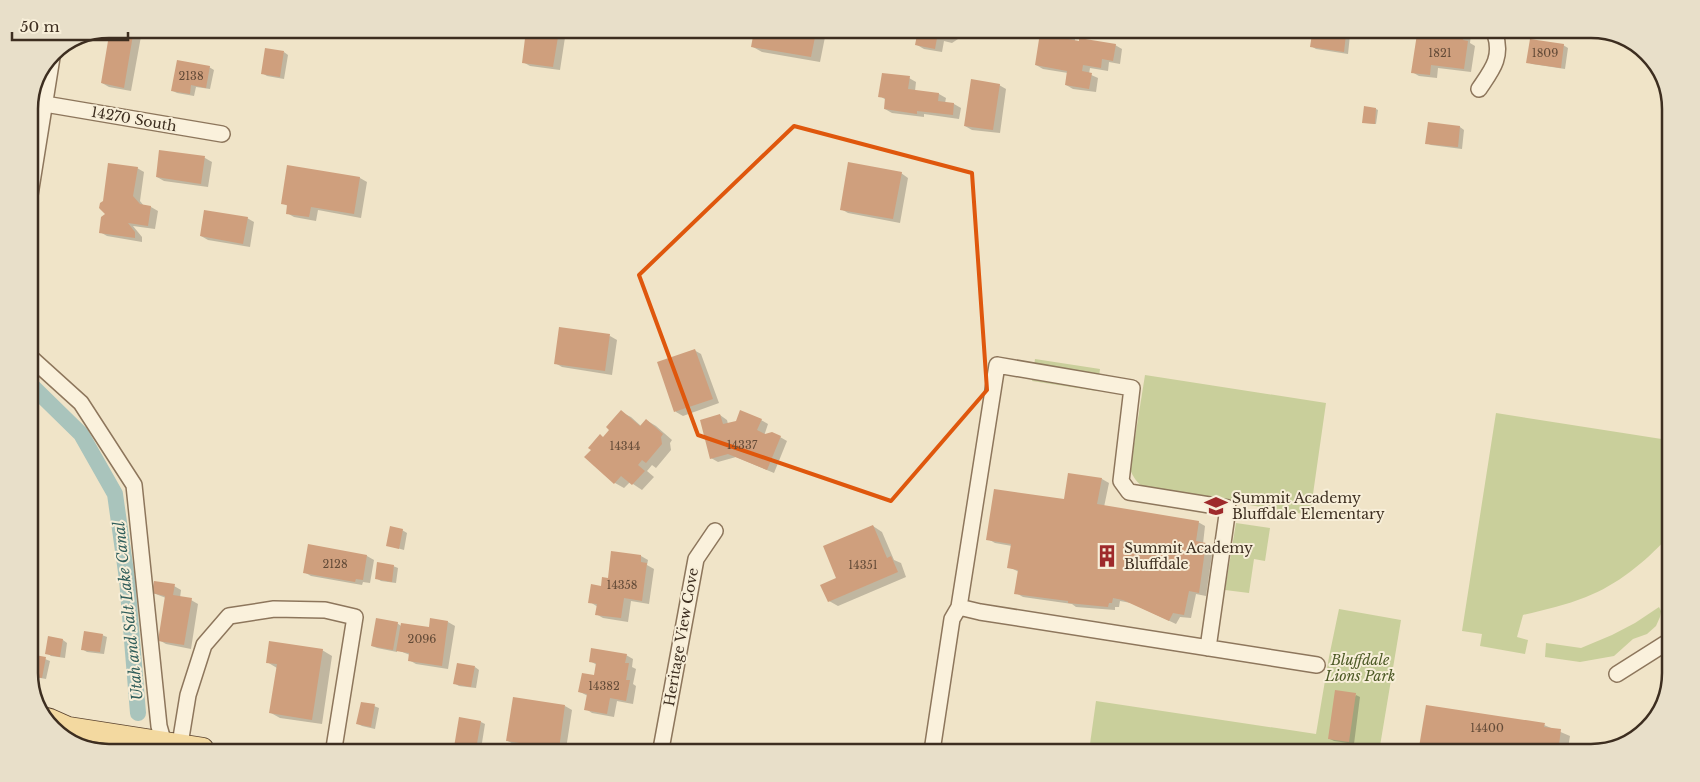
<svg xmlns="http://www.w3.org/2000/svg" width="1700" height="782" viewBox="0 0 1700 782" font-family="'Libre Baskerville',serif">
  <style>
    .green { fill: #c9cf9b }
    .shadow { fill: #0003 }
    .lines { fill: none; stroke-linecap: round; stroke-linejoin: round }
    .canal { stroke: #a9c4bc; stroke-width: 16 }
    .building { fill: #cf9f7d }
    .minor-casing { stroke: #8d765c; stroke-width: 18 }
    .major-casing { stroke: #5b4430; stroke-width: 22 }
    .minor { stroke: #faf1dc; stroke-width: 15 }
    .major { stroke: #f3d9a0; stroke-width: 20 }
    .marked { fill: none; stroke: #df570d; stroke-width: 4; stroke-linejoin: round }
    .labels { text-anchor: middle; dominant-baseline: central; stroke-width: 4; stroke-linejoin: round; paint-order: stroke }
    .number-label { font-size: 11px; fill: #624a37 }
    .street-label { font-size: 14px; fill: #3d2e20; stroke: #f7eed8 }
    .poi-label { font-size: 14px; fill: #3d2e20; stroke: #f7eed8; text-anchor: start }
    .park-label { font-size: 14px; font-style: italic; fill: #4d5a26; stroke: #f7eed8 }
    .water-label { font-size: 15px; font-style: italic; fill: #2f5d5a; stroke: #f7eed8 }
    .rim { fill: none; stroke: #3d2e20; stroke-width: 2.5 }
  </style>
  <rect width="100%" height="100%" fill="#f0e4c8"/>
  <path class="green" d="M1035,359L1100,369L1097,391L1032,381Z
    M1145,375L1326,403L1310,515L1145,488C1137,483 1133,477 1130,469Z
    M1496,413L1668,440L1667,538C1645,562 1617,585 1586,597C1566,605 1544,610 1523,615L1517,637L1528,640L1525,654L1480,646L1482,634L1462,631Z
    M1236,523L1270,528L1265,561L1254,559L1249,593L1225,590Z
    M1659,607L1661,611L1660,617L1656,626L1647,634L1633,639L1614,656L1580,662L1545,657L1546,643L1581,648L1612,635L1635,623Z
    M1339,609L1401,620L1379,752L1089,751L1096,701L1316,734L1329,657Z"/>
  <path class="shadow" d="M112,29H139L142,31L131,91L109,87L102,83Z
    M528,30L566,31L560,70L530,66L523,62Z
    M755,31L826,32L820,62L762,52L753,47Z
    M905,32H965L964,35L952,43L944,41L942,52L924,49L917,45L918,37L911,35Z
    M1041,33L1068,34L1075,38V42L1115,45L1122,49L1120,64L1109,62L1108,71L1090,68L1089,74L1098,78L1096,92L1073,89L1066,85L1068,73L1043,69L1036,65Z
    M1313,34H1348L1350,35L1348,54L1316,49L1311,46Z
    M1434,34H1471L1470,43L1475,46L1471,72L1438,68L1437,78L1419,76L1412,72Z
    M1563,45L1568,48L1565,69L1532,64L1528,62Z
    M284,52L288,55L284,79L267,76L262,73Z
    M209,67L214,70L210,89L196,87L194,96L177,93L173,91Z
    M909,78L916,82L915,91L939,94L946,98L945,103L954,104L961,108L959,119L924,114V117L892,113L885,109L886,100L880,96Z
    M999,85L1006,89L1000,133L972,130L965,126Z
    M1376,109L1378,110L1376,124L1366,123Z
    M1429,124L1460,127L1464,130L1462,149L1431,145L1426,143Z
    M160,151L205,158L212,162L208,187L164,181L157,177Z
    M288,166L360,178L367,182L361,218L318,210L316,221L294,217L287,213L288,206L282,203Z
    M137,168L144,172L140,201L144,206L151,207L158,211L155,229L133,226L142,237V242L107,236L100,232L106,214Z
    M901,173L908,178L900,223L848,213L841,209Z
    M247,218L254,222L250,247L208,240L201,236Z
    M610,336L617,340L612,375L562,367L555,363Z
    M694,350L701,354L719,403L683,416L676,412L658,363Z
    M621,412L631,417L641,426L646,420L656,426L672,440L670,443L671,450L656,468L652,465L647,471L654,477L642,490L630,482L624,488L615,483L603,438L611,430Z
    M720,415L727,420L728,424L761,420L768,424L764,436L780,437L787,441L774,473L736,457L718,462L711,458Z
    M1102,479L1109,483L1104,507L1198,522L1205,526L1203,544L1213,548L1206,596L1196,594L1191,618L1180,617L1176,624L1131,603L1120,601L1119,607H1115V610L1076,607L1072,604L1023,597L1016,593L1019,572L1009,567L1012,546L995,543L988,539L1065,500Z
    M873,526L882,532L894,560L901,563L906,577L838,606L829,601L838,578Z
    M402,530L407,533L404,550L387,545Z
    M309,545L367,556L374,560L370,583L363,582L362,585L311,576L304,572Z
    M613,552L641,556L648,560L647,565L654,569L649,604L631,601L628,622L603,618L596,614L598,607L590,602L609,579Z
    M393,566L398,568L396,583L381,581L376,578Z
    M174,586L181,590L180,598L191,600L198,604L191,649L166,644L159,640L166,598L153,593Z
    M448,622L455,626L448,669L416,664L409,660L410,655L397,650V652L377,648L372,646L397,623L401,626L430,628Z
    M102,635L107,637L104,654L87,652L82,649Z
    M49,638L63,640L67,643L65,658L51,656L47,653Z
    M322,650L332,656L322,724L280,718L271,713L277,668L267,662Z
    M626,655L633,659L632,667L636,669L633,684L636,686L633,704L617,701L614,717L592,713L586,709L588,696L580,692L595,677L597,665L590,661Z
    M29,656L45,659L50,661L46,679L35,677L34,683L30,682Z
    M475,667L479,670L476,688L459,686L454,683Z
    M1356,695L1360,697L1354,744L1334,741L1330,739Z
    M374,706L379,708L375,729L362,726L358,724Z
    M565,706L572,710L566,749H543L515,745L508,741Z
    M460,718L481,722L485,724L481,749H459L455,746Z
    M1544,725L1570,736L1568,748L1581,753H1419Z
    M759,748L774,750H759Z"/>
  <g class="lines">
    <path class="canal" d="M33,387L81,434L115,494L127,579L138,713"/>
  </g>
  <path class="building" d="M110,29H134L124,88L101,83Z
    M526,30L559,31L553,67L522,63Z
    M754,31L816,32L811,57L751,47Z
    M909,32H956L944,39L937,38L935,49L915,45L917,35Z
    M1040,33H1069L1068,39L1079,41V38L1116,44L1113,61L1102,59L1101,68L1083,65L1082,71L1092,73L1089,89L1065,85L1067,71L1035,65Z
    M1312,34H1346L1344,52L1310,47Z
    M1417,34H1464L1463,40L1468,41L1464,69L1431,65L1430,75L1411,73Z
    M1530,39L1564,44L1561,68L1526,63Z
    M265,48L284,51L280,77L261,74Z
    M177,60L210,66L206,88L191,85L190,94L171,91Z
    M882,73L910,76L908,89L939,93L938,101L954,103L953,115L917,111V114L884,109L885,98L878,97Z
    M971,79L1000,84L993,130L964,126Z
    M1364,106L1376,108L1375,124L1362,123Z
    M1428,122L1460,126L1458,147L1425,144Z
    M159,150L205,156L201,184L156,177Z
    M848,162L902,172L893,219L840,210Z
    M108,163L138,167L133,196L140,204L151,206L148,226L128,223L135,232V238L99,233L101,217L105,214L99,208L100,203L103,201Z
    M287,165L360,177L354,214L311,207L309,217L286,214L287,205L281,204Z
    M204,210L248,217L243,244L200,236Z
    M559,327L610,334L605,371L554,364Z
    M695,349L713,399L674,412L657,362Z
    M621,410L640,426L646,419L663,434L661,437L662,444L646,463L642,460L638,465L645,471L632,485L621,476L614,484L584,457L591,450L588,448L600,434L603,437L609,430L606,427Z
    M740,410L762,419L757,430L765,434L772,432L781,436L767,470L728,454L710,459L700,420L720,414L723,424L736,421Z
    M1068,473L1102,478L1097,504L1199,521L1196,541L1206,543L1199,593L1189,591L1184,615L1173,613L1169,621L1123,600L1113,598L1112,603H1109L1108,607L1068,603V601L1014,594L1018,570L1007,568L1011,544L986,540L994,489L1064,499Z
    M873,525L887,558L891,556L898,572L828,602L820,585L836,578L823,546Z
    M390,526L403,529L399,549L386,546Z
    M308,544L367,555L363,580L356,579L355,582L303,573Z
    M611,551L641,555V562L647,563L642,601L624,598L621,618L595,615L597,604L588,603L591,584L601,586L602,577L608,578Z
    M377,562L394,565L392,582L375,579Z
    M154,581L175,584L173,595L192,598L184,645L158,641L165,596L152,593Z
    M376,618L398,622L393,650L371,646Z
    M430,618L448,621L442,666L408,661L409,653L396,651L401,623L429,627Z
    M84,631L103,634L100,652L81,650Z
    M48,636L63,639L60,657L45,654Z
    M269,641L323,649L312,720L269,713L277,664L266,663Z
    M591,648L627,654L625,663H629L626,680H630L626,701L610,698L607,714L584,710L587,694L578,692L582,673L594,675L596,663L589,662Z
    M29,654L46,657L42,678L31,676L29,679Z
    M457,663L475,666L471,687L453,684Z
    M1335,690L1356,693L1349,742L1328,739Z
    M513,697L565,705L559,749L506,741Z
    M361,702L375,704L371,727L356,724Z
    M1426,705L1545,723L1544,727L1561,729L1559,745L1574,747L1573,753H1418Z
    M459,717L481,721L476,749L454,747Z"/>
  <g class="lines">
    <defs>
      <path id="minor" d="M1479,89C1491,71 1503,58 1495,34
        M45,104L222,134
        M29,201L53,51
        M29,356L81,403L134,485L159,726L165,747
        M959,607L980,612L1317,665
        M1617,674L1666,643
        M180,744L188,695L204,645L229,616L274,609L325,610L355,617L334,748
        M661,749L696,559L715,531
        M932,751L952,619L959,607L997,365L1132,388L1121,481L1129,492L1228,508L1208,648"/>
      <path id="major" d="M42,717L50,719L68,727L203,748"/>
    </defs>
    <use href="#minor" class="minor-casing"/>
    <use href="#major" class="major-casing"/>
    <use href="#minor" class="minor"/>
    <use href="#major" class="major"/>
  </g>
  <path class="marked" d="M794,126L972,173L987,390L891,501L698,435L639,275Z"/>
  <defs>
    <symbol id="school-bare" viewBox="-9 -9 18 18"><path d="M0-5L7-2L0 1L-7-2ZM-4 1L0 2.5L4 1V4Q0 6-4 4Z" fill="#9e2a2b" stroke="#f7eed8" stroke-width="2.5" paint-order="stroke"/></symbol>
    <symbol id="building-bare" viewBox="-9 -9 18 18"><path d="M-4-6H4V6H1V3H-1V6H-4ZM-2.5-4.3h1.7v1.8h-1.7ZM.8-4.3h1.7v1.8H.8ZM-2.5-1h1.7V.8h-1.7ZM.8-1h1.7V.8H.8Z" fill="#9e2a2b" stroke="#f7eed8" stroke-width="2.5" paint-order="stroke"/></symbol>
  </defs>
  <g fill-rule="evenodd">
    <use href="#school-bare" x="1200" y="490" width="32" height="32"/>
    <use href="#building-bare" x="1091" y="540" width="32" height="32"/>
  </g>
  <g class="labels">
    <g class="number-label">
      <text x="1440" y="53">1821</text>
      <text x="1545" y="53">1809</text>
      <text x="191" y="76">2138</text>
      <text x="742" y="445">14337</text>
      <text x="625" y="446">14344</text>
      <text x="335" y="564">2128</text>
      <text x="863" y="565">14351</text>
      <text x="622" y="585">14358</text>
      <text x="422" y="639">2096</text>
      <text x="604" y="686">14382</text>
      <text x="1487" y="728">14400</text>
    </g>
    <g class="street-label">
      <text transform="translate(134 119) rotate(10)">14270 South</text>
      <text transform="translate(681 637) rotate(-80)">Heritage View Cove</text>
    </g>
    <g class="poi-label">
      <text x="1232" y="498">Summit Academy<tspan x="1232" dy="16">Bluffdale Elementary</tspan></text>
      <text x="1124" y="548">Summit Academy<tspan x="1124" dy="16">Bluffdale</tspan></text>
    </g>
    <g class="park-label">
      <text x="1360" y="660">Bluffdale<tspan x="1360" dy="16">Lions Park</tspan></text>
    </g>
    <g class="water-label">
      <text transform="translate(128 611) rotate(-96)">Utah and Salt Lake Canal</text>
    </g>
  </g>
  <path d="M0 0H1700V782H0ZM109 38H1591A71 71 0 0 1 1662 109V673A71 71 0 0 1 1591 744H109A71 71 0 0 1 38 673V109A71 71 0 0 1 109 38Z" fill="#e8dfc9" fill-rule="evenodd"/>
  <path class="rim" d="M109 38H1591A71 71 0 0 1 1662 109V673A71 71 0 0 1 1591 744H109A71 71 0 0 1 38 673V109A71 71 0 0 1 109 38Z"/>
  <path d="M12 32v8h116v-8" fill="none" stroke="#3d2e20" stroke-width="2.5"/>
  <text x="20" y="32" font-size="15" fill="#3d2e20" stroke="#f7eed8" stroke-width="4" paint-order="stroke">50 m</text>
</svg>
